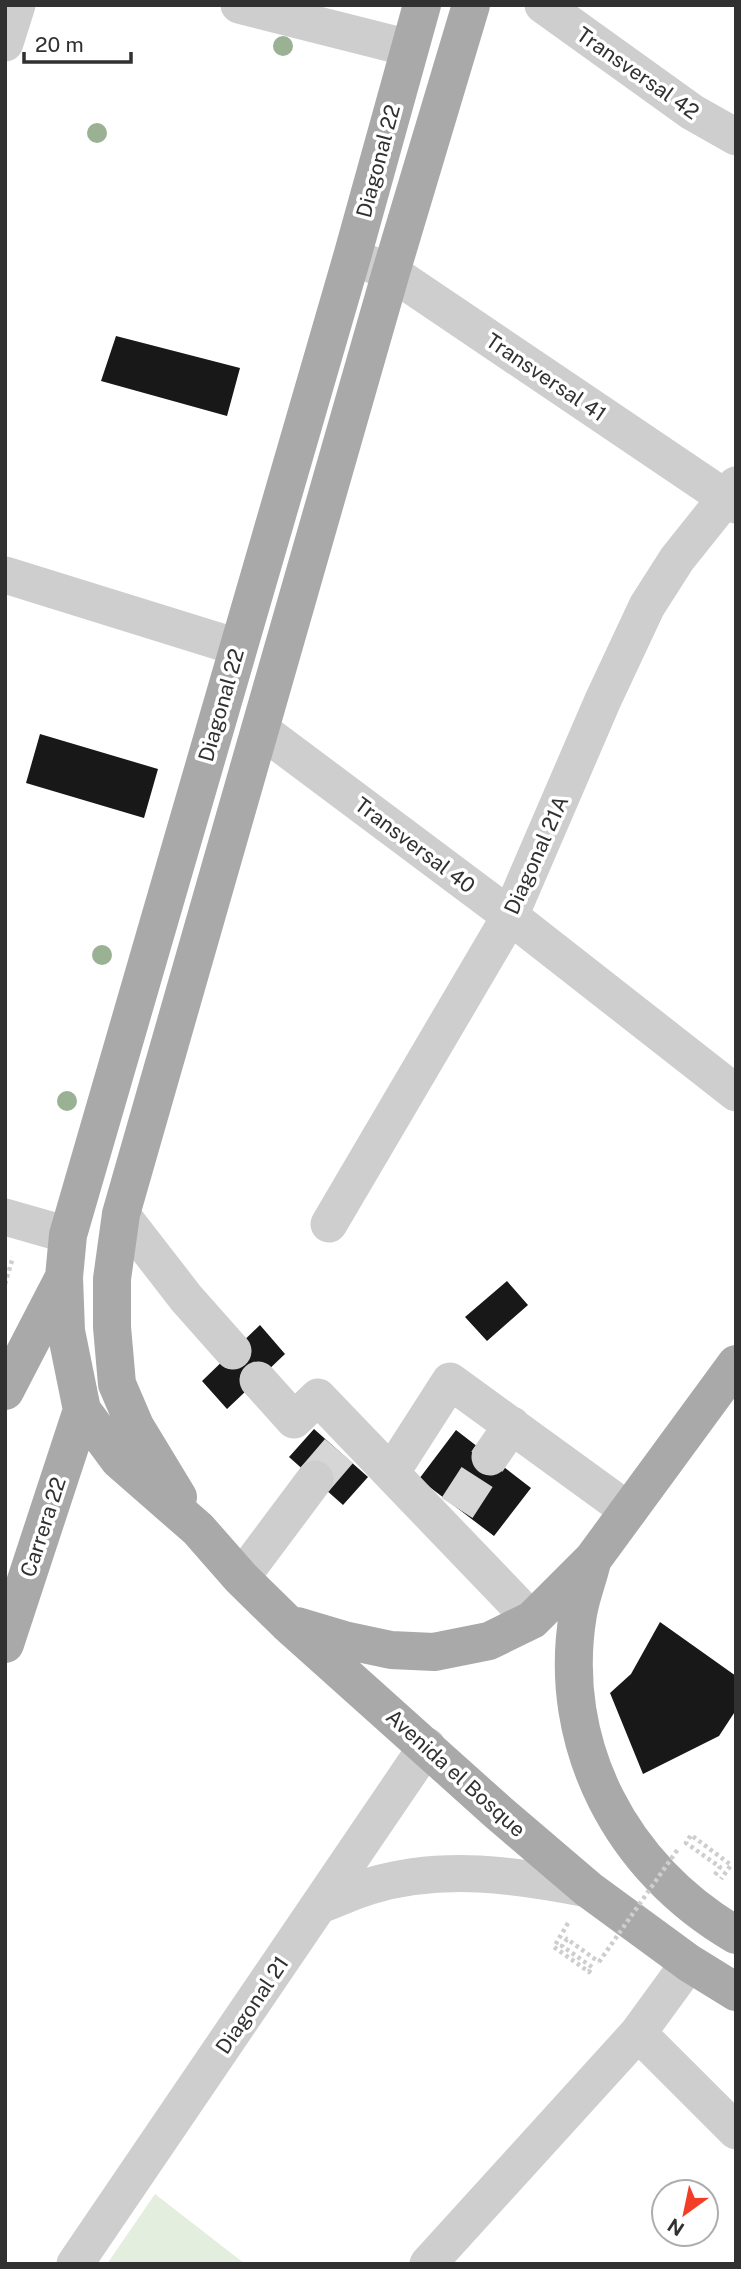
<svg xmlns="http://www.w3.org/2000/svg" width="741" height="2269" viewBox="0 0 741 2269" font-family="'Public Sans',sans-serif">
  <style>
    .green { fill: #e4eede }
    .building { fill: #181818 }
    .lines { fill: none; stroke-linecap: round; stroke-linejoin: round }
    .minor-tunnel { stroke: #d6d6d6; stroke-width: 37; stroke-dasharray: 37 18; stroke-linecap: butt }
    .path { stroke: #cecece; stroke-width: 4.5; stroke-dasharray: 3.5 3.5; stroke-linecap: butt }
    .minor { stroke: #cecece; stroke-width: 37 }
    .major { stroke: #a9a9a9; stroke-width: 38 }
    .path-bridge { stroke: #cecece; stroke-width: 4.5; stroke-dasharray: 3.5 3.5; stroke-linecap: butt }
    .tree { fill: #9bb193 }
    .labels { text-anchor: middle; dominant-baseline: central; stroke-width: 7; stroke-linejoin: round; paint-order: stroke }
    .street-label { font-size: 21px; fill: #313131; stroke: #fff }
  </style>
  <rect width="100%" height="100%" fill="#fff"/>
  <path class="green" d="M155,2194L245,2264H107Z"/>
  <path class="building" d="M116,336L240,368L227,416L101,381Z
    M40,734L158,769L144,818L26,783Z
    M507,1281L528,1305L487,1341L465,1317Z
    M260,1325L285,1354L227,1409L202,1381Z
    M314,1429L368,1477L343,1505L289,1457Z
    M456,1430L531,1488L494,1536L419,1479Z
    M660,1622L736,1676V1710L719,1736L643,1774L610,1693L631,1674Z"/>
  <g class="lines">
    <path class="minor-tunnel" d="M315,1479L339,1451
      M457,1508L490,1457"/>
    <path class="path" d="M5,1284L13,1257
      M715,1875L720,1867L686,1843L691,1835L731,1865L721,1879
      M568,1923L554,1947L589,1972L592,1967
      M592,1967L562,1946L567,1939L599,1962"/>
    <path class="minor" d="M239,5L409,48
      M543,5L692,112L736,137
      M5,43L17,5
      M352,257L391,272L736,505
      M5,575L237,647
      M260,729L510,916L736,1093
      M121,1214L186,1298L233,1351
      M5,1217L68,1235
      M329,1224L510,916L603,700L647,606L677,559L736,485
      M258,1380L294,1420L318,1397L532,1620
      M490,1457L512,1425
      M391,1473L450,1381L629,1511
      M241,1578L315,1479
      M320,1905C337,1899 353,1891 370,1886C443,1864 516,1875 588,1889
      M638,2033L736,2131
      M75,2264L427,1746
      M428,2264L638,2033L689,1963"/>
    <path class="major" d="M422,5L352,257L68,1235L64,1277L66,1331L82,1410L119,1460L198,1529L241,1578L287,1623L499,1813L588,1889L689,1963L736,1992
      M5,1391L63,1279
      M178,1497L135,1426L117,1384L112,1327V1279L121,1214L391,272L471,5
      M592,1562C588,1579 581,1596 578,1614C556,1745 622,1869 736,1935
      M297,1626L344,1640L391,1650L434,1652L489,1641L532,1620L593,1559L736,1364
      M5,1644L82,1410"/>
    <path class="path-bridge" d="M599,1962L678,1849"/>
  </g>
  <g class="tree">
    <circle cx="283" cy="46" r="10"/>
    <circle cx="97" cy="133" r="10"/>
    <circle cx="102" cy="955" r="10"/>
    <circle cx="67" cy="1101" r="10"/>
  </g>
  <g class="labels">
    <g class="street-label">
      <text transform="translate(638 73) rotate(35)">Transversal 42</text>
      <text transform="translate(378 161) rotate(-75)">Diagonal 22</text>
      <text transform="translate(546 377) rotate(34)">Transversal 41</text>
      <text transform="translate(221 705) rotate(-74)">Diagonal 22</text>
      <text transform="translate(415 845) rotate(37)">Transversal 40</text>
      <text transform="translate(536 855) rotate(-66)">Diagonal 21A</text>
      <text transform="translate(43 1527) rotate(-72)">Carrera 22</text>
      <text transform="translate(456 1773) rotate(42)">Avenida el Bosque</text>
      <text transform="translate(252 2005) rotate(-56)">Diagonal 21</text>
    </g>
  </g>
  <rect width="741" height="2269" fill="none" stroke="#313131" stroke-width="14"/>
  <g transform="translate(685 2213) rotate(213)"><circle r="33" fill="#ffffff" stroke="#adadad" stroke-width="2"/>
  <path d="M0-5L12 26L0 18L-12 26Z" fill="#f33e27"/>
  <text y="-10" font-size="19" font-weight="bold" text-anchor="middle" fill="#313131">N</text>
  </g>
  <path d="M24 52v10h107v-10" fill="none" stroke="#313131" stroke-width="3.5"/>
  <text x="35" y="52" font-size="21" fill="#313131" stroke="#ffffff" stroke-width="5" paint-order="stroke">20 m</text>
</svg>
